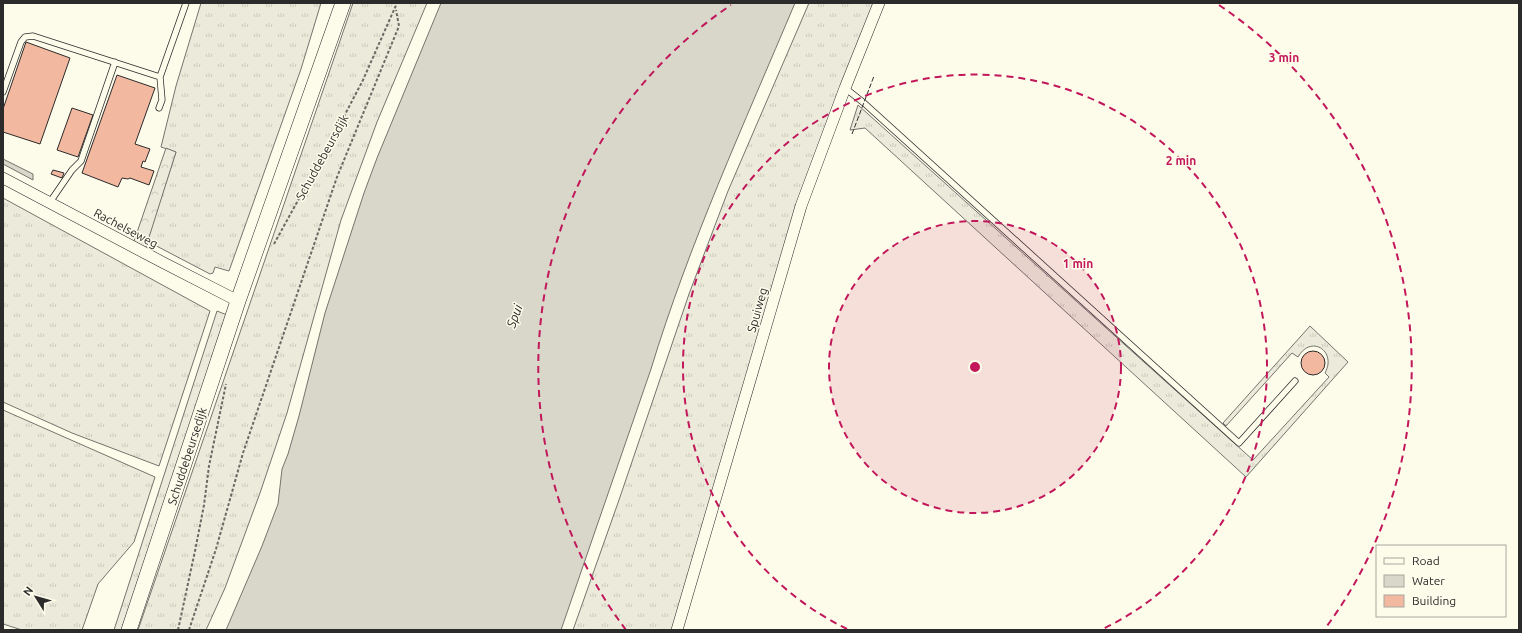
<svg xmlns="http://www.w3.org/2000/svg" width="1522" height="633" viewBox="0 0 1522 633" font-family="Ubuntu,sans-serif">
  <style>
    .grass { fill: url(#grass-tufts); stroke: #74746e }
    .forest { fill: url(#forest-crowns); stroke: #74746e }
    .water { fill: #d8d7c9; stroke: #74746e }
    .building { fill: #f2b8a0; stroke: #2b2b2b }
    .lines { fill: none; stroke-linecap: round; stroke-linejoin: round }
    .lane-casing { stroke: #2b2b2b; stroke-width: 7 }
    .street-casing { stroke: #2b2b2b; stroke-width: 12 }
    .secondary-casing { stroke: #2b2b2b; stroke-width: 16 }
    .path { stroke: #6a6964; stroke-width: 2; stroke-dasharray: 3 2; stroke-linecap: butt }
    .lane { stroke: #fdfbea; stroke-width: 5.5 }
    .street { stroke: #fdfbea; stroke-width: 11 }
    .secondary { stroke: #fdfbea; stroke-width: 15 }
    .fence { stroke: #2b2b2b; stroke-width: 1; stroke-dasharray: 5 2; stroke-linecap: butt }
    .ring { fill: none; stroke: #c2185b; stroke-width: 2; stroke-dasharray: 7 5 }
    .labels { text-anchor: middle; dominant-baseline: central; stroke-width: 3; stroke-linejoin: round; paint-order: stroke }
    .street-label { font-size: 12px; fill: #2b2b2b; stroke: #fdfbea }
    .water-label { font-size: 13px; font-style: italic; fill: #2b2b2b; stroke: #fdfbea }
    .centre { fill: #c2185b; stroke: #fdfbea; stroke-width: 2 }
    .ring-label { font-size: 12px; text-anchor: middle; font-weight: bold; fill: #c2185b; stroke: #fdfbea; stroke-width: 3; stroke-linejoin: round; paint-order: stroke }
  </style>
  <defs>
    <pattern id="grass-tufts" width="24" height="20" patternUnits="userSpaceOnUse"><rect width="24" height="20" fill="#ecebdb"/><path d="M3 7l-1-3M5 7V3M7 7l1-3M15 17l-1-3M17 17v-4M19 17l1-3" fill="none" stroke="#cbcabc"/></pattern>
    <pattern id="forest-crowns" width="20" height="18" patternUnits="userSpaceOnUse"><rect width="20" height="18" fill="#ecebdb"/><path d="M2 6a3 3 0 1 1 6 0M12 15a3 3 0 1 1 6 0" fill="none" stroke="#cbcabc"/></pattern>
  </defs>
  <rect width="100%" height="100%" fill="#fdfbea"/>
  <path class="grass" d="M201,3H321L301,69L229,271L215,267L213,273L210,274L147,241L176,152L161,147L176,86Z
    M353,3H427L377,122L341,220L287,413L260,493L225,588L206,630H138Z
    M809,3H877L798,202L673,630H573L619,500L689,294L728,191Z
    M858,105L1253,460L1329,377L1325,373C1337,351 1311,334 1298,357L1292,353L1226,426L1223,423L1310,326L1348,362L1246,477L865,128L850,130Z
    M3,198L210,311L159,466L72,433L3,402Z
    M217,311L227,315L124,630H114Z
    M3,410L155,477L134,542L98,584L82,630H22L3,624Z"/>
  <path class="forest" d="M166,148L176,152L145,250L133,244Z"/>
  <path class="water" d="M441,3H795C744,124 689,244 651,369L561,630H226L262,546L278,504L282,469L288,454L299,416L325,313L364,193L377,158Z
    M3,159L33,174V180L3,164Z"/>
  <path class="building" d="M26,42L70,58L40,144L3,132V109Z
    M117,75L155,88L135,144L150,149L145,162L143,161L141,167L154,171L149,185L130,178L128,179L122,178L118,187L82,173Z
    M72,108L93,115L78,157L57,150Z
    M53,170L64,173L62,178L51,174Z
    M1301 363a12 12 0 1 1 24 0a12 12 0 1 1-24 0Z"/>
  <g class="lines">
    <defs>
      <path id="lane" d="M845,88L864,103L1239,443L1295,381
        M3,92L21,42L25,37L33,36L160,77
        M159,108L162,100L160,77L186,3
        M50,202L72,170L81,161L115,62"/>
      <path id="street" d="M3,178L162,262L238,301
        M677,630L801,206L845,88L879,3"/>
      <path id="secondary" d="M129,630L238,301L343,3"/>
    </defs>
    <use href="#lane" class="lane-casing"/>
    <use href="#street" class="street-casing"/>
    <use href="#secondary" class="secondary-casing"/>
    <path class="path" d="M274,244L340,124L363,80L397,3
      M178,630L195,551L204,505L209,466L226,384
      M189,630L216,549L243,453L337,177L399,26L396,10"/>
    <use href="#lane" class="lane"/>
    <use href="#street" class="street"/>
    <use href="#secondary" class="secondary"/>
    <path class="fence" d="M852,134L874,76"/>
  </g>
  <circle cx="975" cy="367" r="146" fill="#c2185b" fill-opacity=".12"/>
  <g class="ring">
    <circle cx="975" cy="367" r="146"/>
    <path d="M847 629A292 292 0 1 1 1103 629"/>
    <path d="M626 630A437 437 0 0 1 731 5M1219 5A437 437 0 0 1 1324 630"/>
  </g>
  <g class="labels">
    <g class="street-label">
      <text transform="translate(322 157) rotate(-61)">Schuddebeursdijk</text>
      <text transform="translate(126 228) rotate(28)">Rachelseweg</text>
      <text transform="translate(757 310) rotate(-74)">Spuiweg</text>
      <text transform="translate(187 456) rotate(-72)">Schuddebeursedijk</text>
    </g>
    <g class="water-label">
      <text transform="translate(514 316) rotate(-70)">Spui</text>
    </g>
  </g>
  <circle cx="975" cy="367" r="6" class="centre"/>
  <g class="ring-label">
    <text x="1284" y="62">3 min</text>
    <text x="1181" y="165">2 min</text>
    <text x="1078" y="268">1 min</text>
  </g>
  <rect width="1522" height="633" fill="none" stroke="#2b2b2b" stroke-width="8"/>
  <rect x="1376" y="545" width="130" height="72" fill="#fdfbea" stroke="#a9a89e"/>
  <rect x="1384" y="558" width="20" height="6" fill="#fdfbea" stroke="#a9a89e"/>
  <text x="1412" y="565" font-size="12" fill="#2b2b2b">Road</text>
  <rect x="1384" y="575" width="20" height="12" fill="#d8d7c9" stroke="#a9a89e"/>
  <text x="1412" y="585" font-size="12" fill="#2b2b2b">Water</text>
  <rect x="1384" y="595" width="20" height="12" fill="#f2b8a0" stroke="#a9a89e"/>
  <text x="1412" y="605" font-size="12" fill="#2b2b2b">Building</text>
  <g transform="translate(36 597) rotate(307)" stroke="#fdfbea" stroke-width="3" paint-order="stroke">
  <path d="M0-3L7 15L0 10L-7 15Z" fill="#2b2b2b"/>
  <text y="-6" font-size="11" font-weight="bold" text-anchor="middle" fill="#2b2b2b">N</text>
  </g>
</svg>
